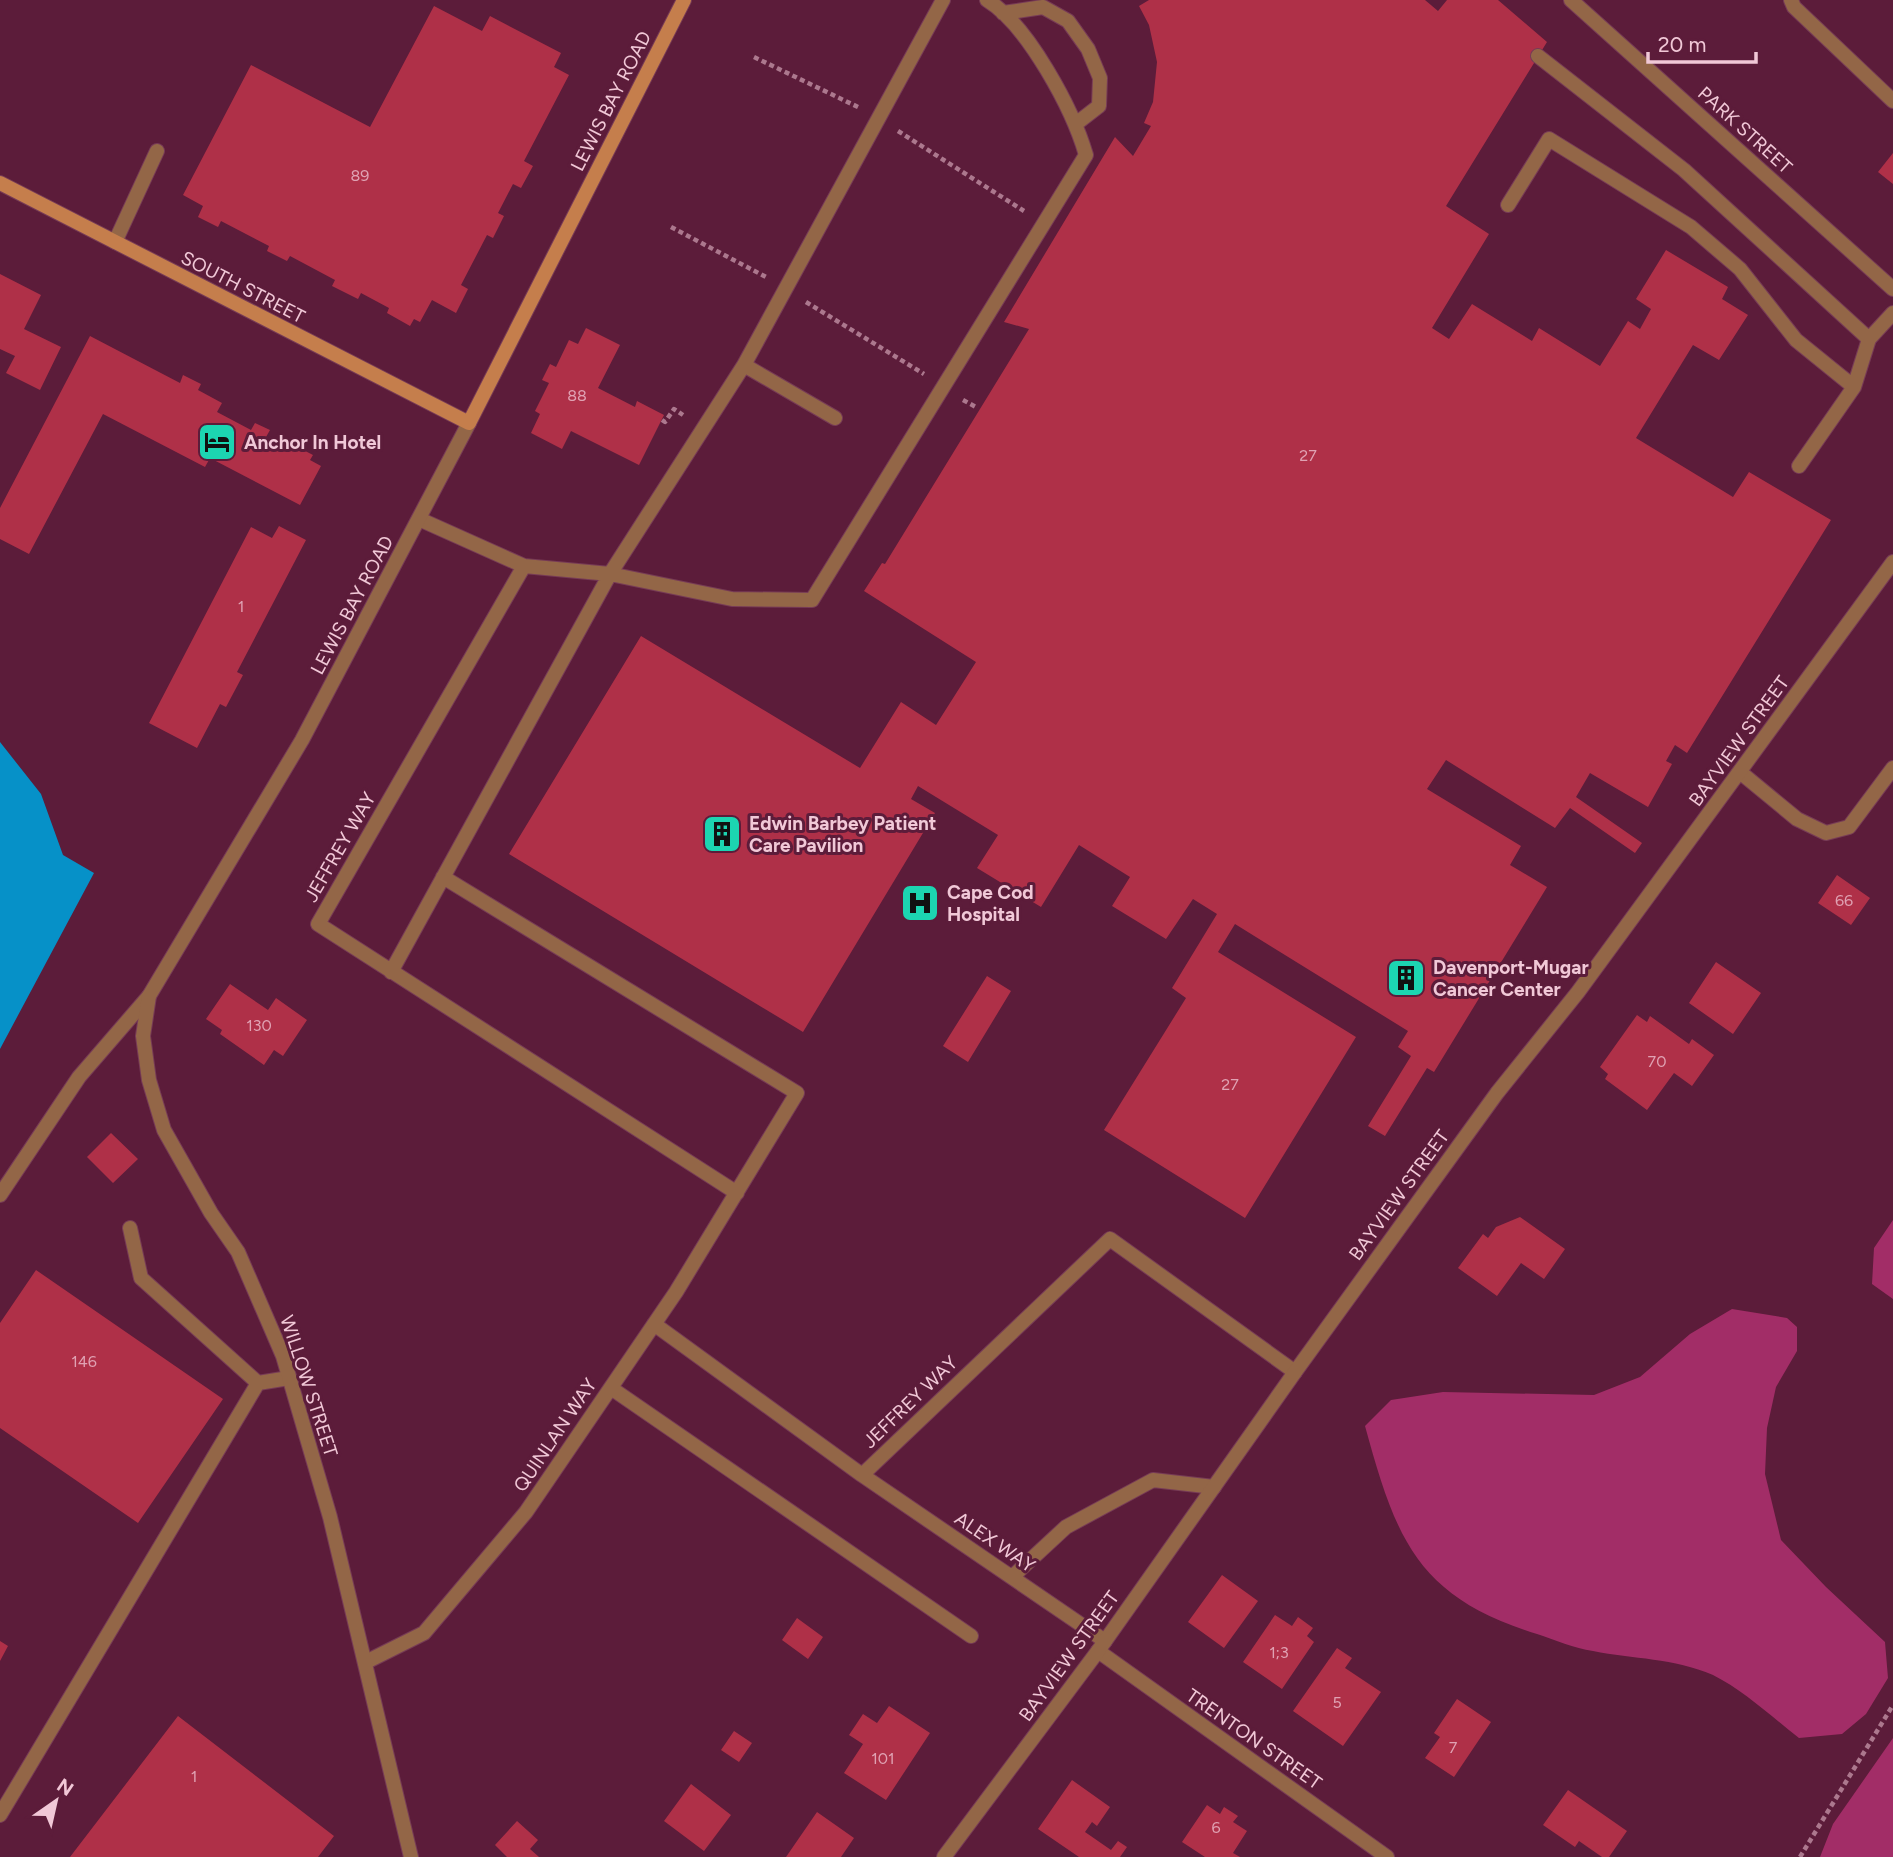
<svg xmlns="http://www.w3.org/2000/svg" width="1893" height="1857" viewBox="0 0 1893 1857" font-family="Figtree,sans-serif">
  <style>
    .green { fill: #a22d67 }
    .water { fill: #0691c8 }
    .building { fill: #af3048 }
    .lines { fill: none; stroke-linecap: round; stroke-linejoin: round }
    .service-casing { stroke: #773b56; stroke-width: 16 }
    .minor-casing { stroke: #773b56; stroke-width: 16 }
    .tertiary-casing { stroke: #773b56; stroke-width: 16 }
    .secondary-casing { stroke: #773b56; stroke-width: 16 }
    .path { stroke: #ac788e; stroke-width: 4.5; stroke-dasharray: 5 3.5; stroke-linecap: butt }
    .service { stroke: #936647; stroke-width: 14 }
    .minor { stroke: #936647; stroke-width: 14 }
    .tertiary { stroke: #936647; stroke-width: 14 }
    .secondary { stroke: #c57e4c; stroke-width: 14 }
    .labels { text-anchor: middle; dominant-baseline: central; stroke-width: 6; stroke-linejoin: round; paint-order: stroke }
    .number-label { font-size: 16px; fill: #e0a2b3 }
    .street-label { font-size: 19px; fill: #f1c8d7; stroke: #5c1c3a }
    .poi-label { font-size: 19px; font-weight: bold; fill: #f1c8d7; stroke: #5c1c3a; text-anchor: start }
  </style>
  <rect width="100%" height="100%" fill="#5c1c3a"/>
  <path class="green" d="M1893,1220V1299L1872,1284L1874,1248Z
    M1732,1309L1787,1318L1797,1327V1351L1776,1387L1767,1428L1765,1474L1781,1540L1826,1587L1885,1642L1888,1678L1866,1714L1842,1734L1799,1738C1772,1717 1743,1690 1713,1675C1674,1658 1633,1659 1593,1651C1574,1648 1555,1640 1537,1634C1417,1597 1396,1539 1365,1426L1391,1400L1443,1392L1594,1395L1640,1377L1690,1334Z
    M1893,1738V1857H1820L1833,1824Z"/>
  <path class="water" d="M0,742L41,794L63,855L94,873L0,1049Z"/>
  <path class="building" d="M1149,0H1425L1438,11L1447,0H1498L1547,42L1446,206L1489,234L1432,328L1449,339L1472,304L1532,341L1539,328L1600,366L1628,321L1640,329L1651,309L1636,299L1666,250L1728,287L1722,299L1748,315L1719,360L1693,345L1636,438L1733,497L1749,472L1831,520L1687,753L1675,745L1666,761L1672,764L1648,807L1590,773L1576,797L1642,843L1635,853L1570,808L1555,828L1446,760L1427,789L1521,846L1510,865L1547,887L1434,1072L1427,1068L1385,1136L1368,1126L1411,1056L1398,1047L1408,1031L1235,924L1218,952L1356,1037L1245,1218L1104,1130L1186,998L1172,988L1217,914L1193,899L1166,939L1112,906L1130,877L1079,845L1041,907L977,868L998,835L918,786L911,799L935,813L803,1032L509,854L641,636L860,768L901,702L936,725L976,662L864,591L882,563L885,564L1029,329L1004,322L1115,137L1133,156L1151,126L1144,123L1153,102L1157,62L1149,25L1139,6Z
    M434,6L482,31L490,16L561,53L554,67L569,75L524,161L533,166L521,188L513,184L498,213L504,216L493,238L487,235L461,285L468,289L456,313L432,300L420,322L414,319L410,326L387,313L389,308L361,293L358,299L332,286L335,280L290,256L287,261L267,251L269,246L221,221L218,227L198,217L203,206L183,195L251,65L370,127Z
    M1893,153V184L1878,172Z
    M0,274L41,295L24,329L61,347L40,390L6,373L15,356L0,349Z
    M586,328L620,345L598,388L635,407L637,401L664,415L639,465L571,431L562,449L531,433L540,414L535,411L549,383L542,380L550,364L556,367L569,340L578,344Z
    M90,336L180,383L183,375L201,384L198,390L222,403L217,412L251,430L255,423L270,430L266,437L281,445L284,440L313,455L310,460L321,466L300,505L210,458L205,467L103,414L29,554L0,539V508Z
    M279,526L306,540L237,672L243,675L226,707L220,704L197,748L149,723L251,527L272,538Z
    M1837,875L1870,898L1851,925L1818,903Z
    M1716,962L1761,993L1733,1034L1689,1003Z
    M987,976L1011,991L968,1062L943,1046Z
    M230,984L268,1010L276,998L307,1020L283,1056L274,1050L264,1065L220,1034L222,1030L206,1019Z
    M1637,1015L1647,1022L1650,1016L1689,1044L1692,1039L1714,1055L1692,1086L1674,1073L1647,1110L1605,1079L1608,1074L1600,1067Z
    M111,1133L138,1159L113,1183L87,1157Z
    M1520,1217L1565,1249L1544,1279L1521,1263L1497,1296L1458,1268L1483,1234L1488,1238L1496,1227Z
    M36,1270L223,1399L138,1523L0,1428V1323Z
    M1222,1575L1258,1601L1224,1648L1188,1622Z
    M1275,1615L1292,1626L1298,1617L1313,1628L1307,1636L1314,1642L1282,1689L1243,1662Z
    M797,1618L823,1637L808,1659L782,1640Z
    M0,1641L8,1646L0,1661Z
    M1337,1648L1352,1658L1345,1668L1381,1692L1343,1746L1293,1711Z
    M1457,1699L1491,1722L1454,1777L1425,1758L1440,1737L1434,1733Z
    M889,1706L930,1733L886,1800L844,1773L863,1744L849,1735L863,1714L877,1723Z
    M178,1716L334,1836L318,1857H70Z
    M734,1731L752,1743L739,1762L721,1750Z
    M1072,1780L1110,1807L1097,1826L1092,1822L1085,1832L1111,1850L1118,1841L1127,1847L1120,1857H1079L1038,1829Z
    M691,1784L731,1815L704,1851L664,1821Z
    M1568,1790L1627,1831L1609,1857H1602L1579,1841L1575,1847L1543,1825Z
    M1207,1805L1220,1814L1224,1807L1238,1816L1233,1822L1247,1831L1233,1853L1240,1857H1205L1182,1842Z
    M817,1812L854,1838L841,1857H786Z
    M517,1821L538,1840L530,1849L539,1857H507L495,1845Z"/>
  <g class="lines">
    <defs>
      <path id="service" d="M1791,0L1794,7L1893,101
        M1003,13L1043,7L1068,21L1088,49L1100,78L1099,106L1077,123
        M1538,56L1684,170L1869,339
        M1508,205L1549,139L1691,227L1740,269L1796,340L1854,387
        M115,242L157,151
        M744,365L835,418
        M1799,466L1854,387L1869,339L1893,313
        M419,519L524,566L610,574L744,365L943,0
        M524,566L318,924L737,1193
        M1740,772L1797,819L1826,833L1849,827L1893,768
        M391,972L610,574L732,599L812,600L1086,155C1073,110 1028,25 987,0
        M130,1228L141,1278L258,1383
        M654,1324L862,1475L1105,1641
        M611,1388L971,1636
        M862,1475L1110,1239L1295,1372
        M1012,1577L1066,1527L1153,1480L1214,1487
        M366,1662L424,1633L526,1512L676,1292L797,1093L443,877
        M0,1815L258,1383L289,1378"/>
      <path id="minor" d="M1571,0L1893,289
        M0,1195L79,1077L149,996
        M1098,1651L1387,1857"/>
      <path id="tertiary" d="M411,1857L330,1517L283,1356L238,1252L211,1213L164,1130L149,1080L143,1036L149,996L302,740L469,423
        M944,1857L1098,1651L1295,1372L1497,1093L1578,992L1893,562"/>
      <path id="secondary" d="M0,183L469,423L684,0"/>
    </defs>
    <use href="#service" class="service-casing"/>
    <use href="#minor" class="minor-casing"/>
    <use href="#tertiary" class="tertiary-casing"/>
    <use href="#secondary" class="secondary-casing"/>
    <path class="path" d="M754,57L858,107
      M898,131L1024,211
      M671,227L766,277
      M806,302L924,374
      M963,400L976,407
      M662,420L665,422L674,409L683,415
      M1800,1857L1893,1705"/>
    <use href="#service" class="service"/>
    <use href="#minor" class="minor"/>
    <use href="#tertiary" class="tertiary"/>
    <use href="#secondary" class="secondary"/>
  </g>
  <defs>
    <symbol id="hotel-square" viewBox="-11 -11 22 22"><rect x="-9" y="-9" width="18" height="18" rx="4" fill="#1cd5b1" stroke="#5c1c3a"/><path d="M-6-4.5h1.5V1H6V5H4.5V3h-9V5H-6ZM-4 0a1.8 1.8 0 1 1 3.6 0ZM.5 0V-2.5h3Q6-2.5 6 0Z" fill="#111"/></symbol>
    <symbol id="building-square" viewBox="-11 -11 22 22"><rect x="-9" y="-9" width="18" height="18" rx="4" fill="#1cd5b1" stroke="#5c1c3a"/><path d="M-4-6H4V6H1V3H-1V6H-4ZM-2.5-4.3h1.7v1.8h-1.7ZM.8-4.3h1.7v1.8H.8ZM-2.5-1h1.7V.8h-1.7ZM.8-1h1.7V.8H.8Z" fill="#111"/></symbol>
    <symbol id="hospital-square" viewBox="-11 -11 22 22"><rect x="-9" y="-9" width="18" height="18" rx="4" fill="#1cd5b1" stroke="#5c1c3a"/><path d="M-5-5h3v3.5h4V-5h3V5h-3V1.5h-4V5h-3Z" fill="#111"/></symbol>
  </defs>
  <g fill-rule="evenodd">
    <use href="#hotel-square" x="195" y="420" width="44" height="44"/>
    <use href="#building-square" x="700" y="812" width="44" height="44"/>
    <use href="#hospital-square" x="898" y="881" width="44" height="44"/>
    <use href="#building-square" x="1384" y="956" width="44" height="44"/>
  </g>
  <g class="labels">
    <g class="number-label">
      <text x="360" y="175">89</text>
      <text x="577" y="395">88</text>
      <text x="1308" y="455">27</text>
      <text x="241" y="606">1</text>
      <text x="1844" y="900">66</text>
      <text x="259" y="1025">130</text>
      <text x="1657" y="1061">70</text>
      <text x="1230" y="1084">27</text>
      <text x="84" y="1361">146</text>
      <text x="1279" y="1652">1;3</text>
      <text x="1337" y="1702">5</text>
      <text x="1453" y="1747">7</text>
      <text x="883" y="1758">101</text>
      <text x="194" y="1776">1</text>
      <text x="1216" y="1827">6</text>
    </g>
    <g class="street-label">
      <text transform="translate(611 101) rotate(-63)">LEWIS BAY ROAD</text>
      <text transform="translate(1745 130) rotate(42)">PARK STREET</text>
      <text transform="translate(243 287) rotate(27)">SOUTH STREET</text>
      <text transform="translate(352 605) rotate(-62)">LEWIS BAY ROAD</text>
      <text transform="translate(1739 741) rotate(-54)">BAYVIEW STREET</text>
      <text transform="translate(340 847) rotate(-60)">JEFFREY WAY</text>
      <text transform="translate(1399 1195) rotate(-54)">BAYVIEW STREET</text>
      <text transform="translate(309 1386) rotate(72)">WILLOW STREET</text>
      <text transform="translate(910 1402) rotate(-44)">JEFFREY WAY</text>
      <text transform="translate(555 1435) rotate(-56)">QUINLAN WAY</text>
      <text transform="translate(995 1542) rotate(34)">ALEX WAY</text>
      <text transform="translate(1069 1656) rotate(-54)">BAYVIEW STREET</text>
      <text transform="translate(1254 1739) rotate(35)">TRENTON STREET</text>
    </g>
    <g class="poi-label">
      <text x="244" y="442">Anchor In Hotel</text>
      <text x="749" y="823">Edwin Barbey Patient<tspan x="749" dy="22">Care Pavilion</tspan></text>
      <text x="947" y="892">Cape Cod<tspan x="947" dy="22">Hospital</tspan></text>
      <text x="1433" y="967">Davenport-Mugar<tspan x="1433" dy="22">Cancer Center</tspan></text>
    </g>
  </g>
  <g transform="translate(56 1801) rotate(34)" stroke="#5c1c3a" stroke-width="5" paint-order="stroke">
  <path d="M0-5L12 26L0 18L-12 26Z" fill="#f1c8d7"/>
  <text y="-10" font-size="19" font-weight="bold" text-anchor="middle" fill="#f1c8d7">N</text>
  </g>
  <path d="M1648 52v10h108v-10" fill="none" stroke="#f1c8d7" stroke-width="3.5"/>
  <text x="1658" y="52" font-size="21" fill="#f1c8d7" stroke="#5c1c3a" stroke-width="5" paint-order="stroke">20 m</text>
</svg>
